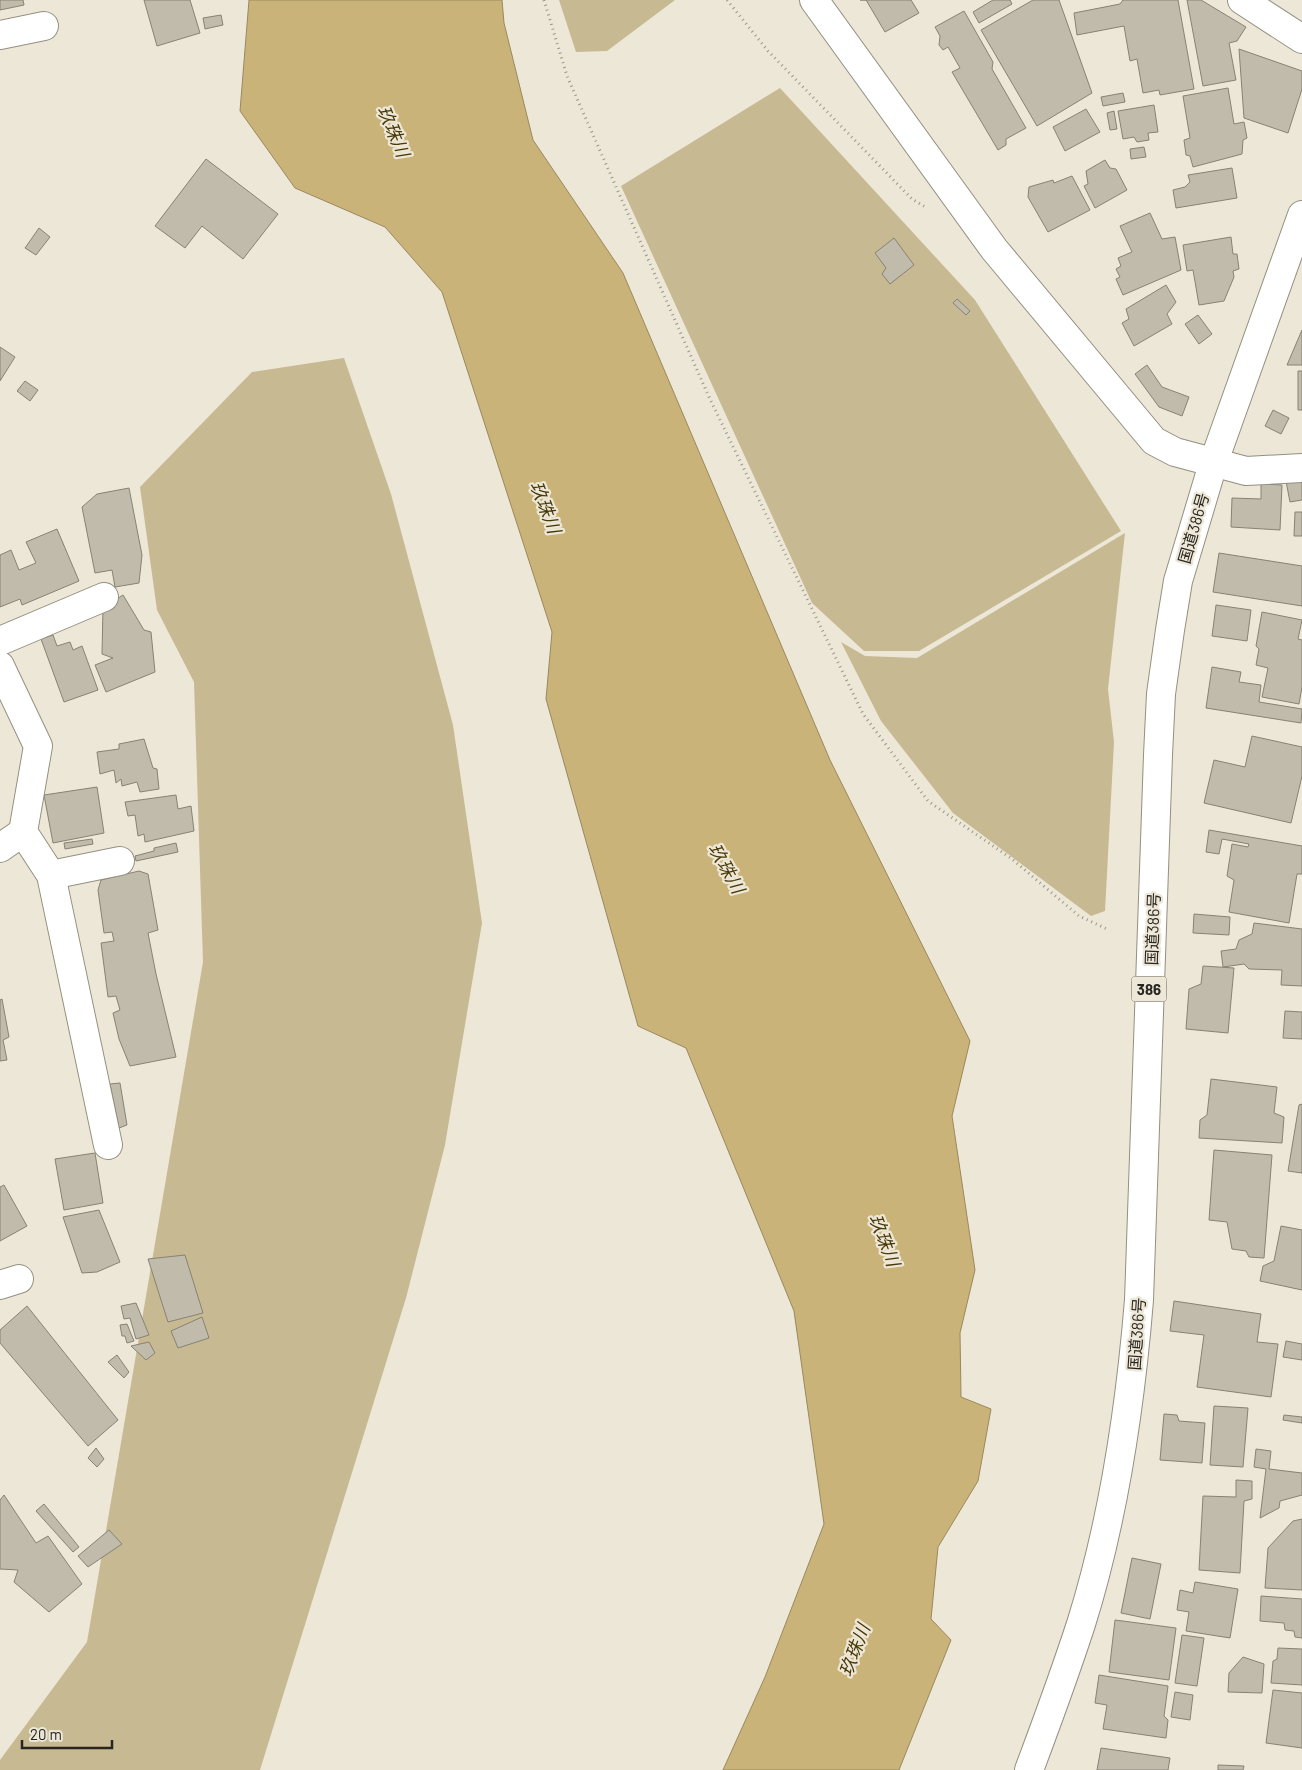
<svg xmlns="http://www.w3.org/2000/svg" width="1302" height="1770" viewBox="0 0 1302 1770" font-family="Barlow,'Noto Sans JP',sans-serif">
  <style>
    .green { fill: #c7b992 }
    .water { fill: #cab378; stroke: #9a895e }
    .building { fill: #c1bbac; stroke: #878274 }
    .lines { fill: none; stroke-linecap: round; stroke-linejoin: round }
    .minor-casing { stroke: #958f81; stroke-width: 30 }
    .highway-casing { stroke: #958f81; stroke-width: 30 }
    .path { stroke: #9a968a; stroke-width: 3; stroke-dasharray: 1 4; stroke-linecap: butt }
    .minor { stroke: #fff; stroke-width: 28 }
    .highway { stroke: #fff; stroke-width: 28 }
    .labels { text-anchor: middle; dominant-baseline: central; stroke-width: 4.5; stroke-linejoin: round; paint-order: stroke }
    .shield { fill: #ede7d7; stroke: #646058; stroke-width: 1 }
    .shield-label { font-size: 15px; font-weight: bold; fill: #292621 }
    .street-label { font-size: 16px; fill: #292621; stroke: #ede7d7 }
    .water-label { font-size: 18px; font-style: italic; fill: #493908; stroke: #ede7d7 }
  </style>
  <rect width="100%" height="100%" fill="#ede7d7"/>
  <path class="green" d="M559,0H675L607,51L576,52Z
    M780,88L975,300L1121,531L919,651H864L812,603L621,186Z
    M344,358L391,494L453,725L482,923L445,1145L406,1298L260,1770H0V1760L87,1642L203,962L194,682L157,610L140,487L252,372Z
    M1125,533L1108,689L1114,742L1105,911L1091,916L953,813L881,721L841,642L865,656L917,658Z"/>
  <path class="water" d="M249,0H502L504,23L533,140L623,273L830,760L970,1041L952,1116L975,1270L960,1333L961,1397L991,1409L978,1481L938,1547L931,1619L951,1640L899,1770H723L765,1677L824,1524L794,1311L686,1048L638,1026L546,699L552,632L442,292L385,227L295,188L240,111Z"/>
  <path class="building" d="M0,0H23L24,5L0,10Z
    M144,0H190L200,33L157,46Z
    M860,0H911L919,13L885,32L866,0Z
    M993,0H1010L1012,4L979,23L973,12Z
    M1033,0H1059L1092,93L1037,126L981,30Z
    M1123,0H1178L1194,89L1160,95L1159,90L1143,93L1137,59L1130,61L1124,26L1077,35L1074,13L1120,4Z
    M1187,0H1201L1246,27L1237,41L1229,43L1236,80L1203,86Z
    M964,11L993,62L992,69L1026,128L1006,139V145L998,150L952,72L960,68L948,47L943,50L939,45L940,36L935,27Z
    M221,15L223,25L205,29L203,18Z
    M1239,49L1302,71V89L1288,133L1244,118Z
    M1228,88L1234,124L1244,122L1247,138L1243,140L1242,154L1193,167L1190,156L1186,155L1184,140L1190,138L1183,96Z
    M1123,93L1125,102L1103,106L1101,97Z
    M1154,105L1158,132L1148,133L1149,140L1137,142L1134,137L1123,139L1118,111Z
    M1086,109L1100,132L1065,151L1053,127Z
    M1114,111L1117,129L1110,130L1107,113Z
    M1144,147L1146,157L1131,159L1130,149Z
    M206,159L278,214L243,259L202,226L185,248L155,226Z
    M1105,160L1110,168L1116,169L1127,190L1095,208L1084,186L1088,184L1086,171Z
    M1232,168L1237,198L1176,208L1173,190L1185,187L1190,182L1188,175Z
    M1072,176L1090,210L1048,232L1028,197L1029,187L1053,180L1054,183Z
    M1150,213L1162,239L1175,237L1181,270L1123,295L1116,279L1120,277L1116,269L1121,266L1118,258L1132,252L1120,226Z
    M39,228L50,237L36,255L25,248Z
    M1231,237L1233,254H1237L1239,269L1233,271L1234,277L1224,301L1199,305L1193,270L1187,271L1183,245Z
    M894,238L914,265L890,284L882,274L886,268L875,253Z
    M1166,285L1176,302L1167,314L1172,324L1134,346L1122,323L1129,319L1126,309Z
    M957,299L970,311L966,315L953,303Z
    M1198,315L1212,334L1199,344L1185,324Z
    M1302,330V365H1287Z
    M0,347L15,357L0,381Z
    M1147,365L1162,387L1189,397L1182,416L1159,407L1135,374Z
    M1298,371H1302V410H1298Z
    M25,381L38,390L30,401L17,391Z
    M1273,410L1289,418L1281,434L1265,426Z
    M1302,474V500L1290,502L1285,476Z
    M1261,484L1282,485L1280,530L1231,527L1232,498L1261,499Z
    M129,488L142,555L139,583L115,587L112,570L95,573L82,507L97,494Z
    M1295,512H1302V536H1294Z
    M57,529L79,581L22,605L20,599L0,607V555L11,550L19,570L36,563L26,542Z
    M1219,553L1302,566V606L1213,592Z
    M123,595L144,630L151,632L155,672L106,692L95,665L113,658L102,654L103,608Z
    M1216,605L1251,610L1247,641L1212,636Z
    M1262,612L1302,620L1298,639L1302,640V687L1299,704L1262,697L1268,668L1256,665L1259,649L1256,646Z
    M53,635L57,646L70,642L73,650L82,646L98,690L64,702L41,639Z
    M1212,667L1241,672L1239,682L1261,685L1259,702L1302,709L1301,723L1206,708Z
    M1252,736L1302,747V776L1291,823L1204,803L1214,760L1245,767Z
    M144,739L153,768L157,769L159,789L140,792L137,782L122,786L121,779L116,783L114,770L100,774L97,752L119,749V744Z
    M97,787L104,833L53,843L44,795Z
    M176,795L178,809L191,806L194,831L145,842L144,834L138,836L135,815L128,816L125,802Z
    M1209,830L1302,846V874H1297L1289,923L1229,912L1234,880L1227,876L1232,844L1248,847L1249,844L1222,839L1219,854L1206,852Z
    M92,839L93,844L65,849L64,843Z
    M176,843L178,852L136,861L135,856L154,851V848Z
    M139,871L148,874L158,930L148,933L156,974L176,1057L130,1066L119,1039L113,1013L120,1010L116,996L108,997L101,943L114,941L112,932L104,933L98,890L101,880Z
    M1194,914L1230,917L1229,935L1193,933Z
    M1254,923L1302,929V986L1281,985L1282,970L1249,969L1244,964L1223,967L1221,951L1236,949L1239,940L1252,934Z
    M1203,966L1234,968L1228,1033L1186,1029L1189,989L1201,984Z
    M2,999L9,1037L3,1040L7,1060L0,1061V1000Z
    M1285,1011L1302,1012V1039L1283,1038Z
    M1211,1079L1277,1087L1274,1113L1284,1117L1282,1143L1199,1138L1200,1120L1207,1115Z
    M120,1083L127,1125L119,1128L110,1084Z
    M1302,1104V1173L1288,1171L1299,1105Z
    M1214,1150L1272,1155L1264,1258L1249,1257L1246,1251L1232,1249L1227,1222L1209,1220Z
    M95,1153L103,1203L64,1210L55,1159Z
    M4,1185L27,1226L0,1241V1187Z
    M99,1210L120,1262L97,1272L82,1273L63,1217Z
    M1281,1226L1302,1230V1290L1260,1281L1263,1266L1274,1261Z
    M185,1255L203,1313L168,1322L148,1259Z
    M1174,1301L1261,1314L1257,1342L1278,1344L1271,1397L1197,1387L1204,1335L1170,1331Z
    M136,1303L149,1335L136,1339L130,1318L124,1319L121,1306Z
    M27,1306L118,1420L88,1446L0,1343V1330Z
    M202,1317L209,1338L178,1348L171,1331Z
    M127,1324L134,1341L127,1343L125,1336H122L120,1325Z
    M1286,1341L1302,1344V1360L1283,1357Z
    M149,1342L155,1353L146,1360L131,1346Z
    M117,1355L129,1372L124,1378L108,1362Z
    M1214,1406L1248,1408L1243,1467L1210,1465Z
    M1164,1414L1177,1415L1179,1421L1205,1423L1202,1463L1160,1460Z
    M1284,1415L1302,1417V1423L1283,1420Z
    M96,1448L104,1459L97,1467L88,1458Z
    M1256,1449L1271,1451L1269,1469L1302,1473V1495L1280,1501L1279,1508L1260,1518L1266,1469L1254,1467Z
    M1236,1480L1252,1481V1499L1244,1501L1240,1573L1199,1570L1203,1496L1236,1497Z
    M4,1495L36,1543L48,1536L82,1584L49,1612L14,1582L18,1570L0,1569V1500Z
    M44,1504L79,1547L73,1552L36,1511Z
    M1302,1519V1590L1265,1588L1268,1548L1293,1521Z
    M109,1530L122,1544L88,1567L78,1556Z
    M1132,1558L1161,1564L1150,1619L1121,1613Z
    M1195,1582L1238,1589L1230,1638L1186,1631L1189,1612L1177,1610L1180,1590L1193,1593Z
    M1261,1596L1302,1599V1638L1295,1637L1294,1631L1285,1630L1284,1623L1260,1621Z
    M1115,1620L1176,1628L1169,1680L1109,1672Z
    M1182,1635L1204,1638L1197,1686L1175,1683Z
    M1278,1648L1302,1649V1685L1271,1683L1273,1661L1277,1659Z
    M1243,1657L1264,1664L1262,1693L1228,1692L1229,1673Z
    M1099,1675L1168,1686L1164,1716L1168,1720L1166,1738L1103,1729L1107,1705L1095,1703Z
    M1273,1690L1302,1693V1748L1266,1743Z
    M1175,1692L1193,1695L1190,1720L1171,1717Z
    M1101,1748L1170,1758L1168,1770H1097Z
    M1218,1765L1244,1766L1243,1770H1218Z"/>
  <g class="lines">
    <defs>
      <path id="minor" d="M814,0L994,249L1154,441L1175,452L1246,471L1302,468
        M1242,0L1302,39
        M0,35L44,26
        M0,641L104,597
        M0,666L38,746L23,832L0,848
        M23,832L51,875L108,1145
        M51,875L120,861
        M0,1285L19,1279"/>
      <path id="highway" d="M1029,1770C1047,1722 1065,1673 1081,1624C1114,1519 1130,1410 1139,1300L1158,755L1161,694L1170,630L1178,581L1213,464L1302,215"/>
    </defs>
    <use href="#minor" class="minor-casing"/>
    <use href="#highway" class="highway-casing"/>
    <path class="path" d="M544,0L567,76L709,397L863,714L928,801L1012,859L1079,916L1107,929
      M727,0L768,51L912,199L927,208"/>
    <use href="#minor" class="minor"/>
    <use href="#highway" class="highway"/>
  </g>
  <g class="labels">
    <rect class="shield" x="1131.5" y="976.5" width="35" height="25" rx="4"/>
    <g class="shield-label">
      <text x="1149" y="989">386</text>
    </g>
    <g class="street-label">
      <text transform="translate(1193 528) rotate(-74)">国道386号</text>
      <text transform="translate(1152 929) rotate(-88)">国道386号</text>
      <text transform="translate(1136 1334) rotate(-86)">国道386号</text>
    </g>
    <g class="water-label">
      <text transform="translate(394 131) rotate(67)">玖珠川</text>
      <text transform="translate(546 507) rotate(69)">玖珠川</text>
      <text transform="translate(727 868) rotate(61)">玖珠川</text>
      <text transform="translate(885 1240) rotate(69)">玖珠川</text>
      <text transform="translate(854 1650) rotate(-69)">玖珠川</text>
    </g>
  </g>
  <path d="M22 1740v8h90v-8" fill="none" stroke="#292621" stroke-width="2.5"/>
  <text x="30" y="1740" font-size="15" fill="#292621" stroke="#ede7d7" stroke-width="4" paint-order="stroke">20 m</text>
</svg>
